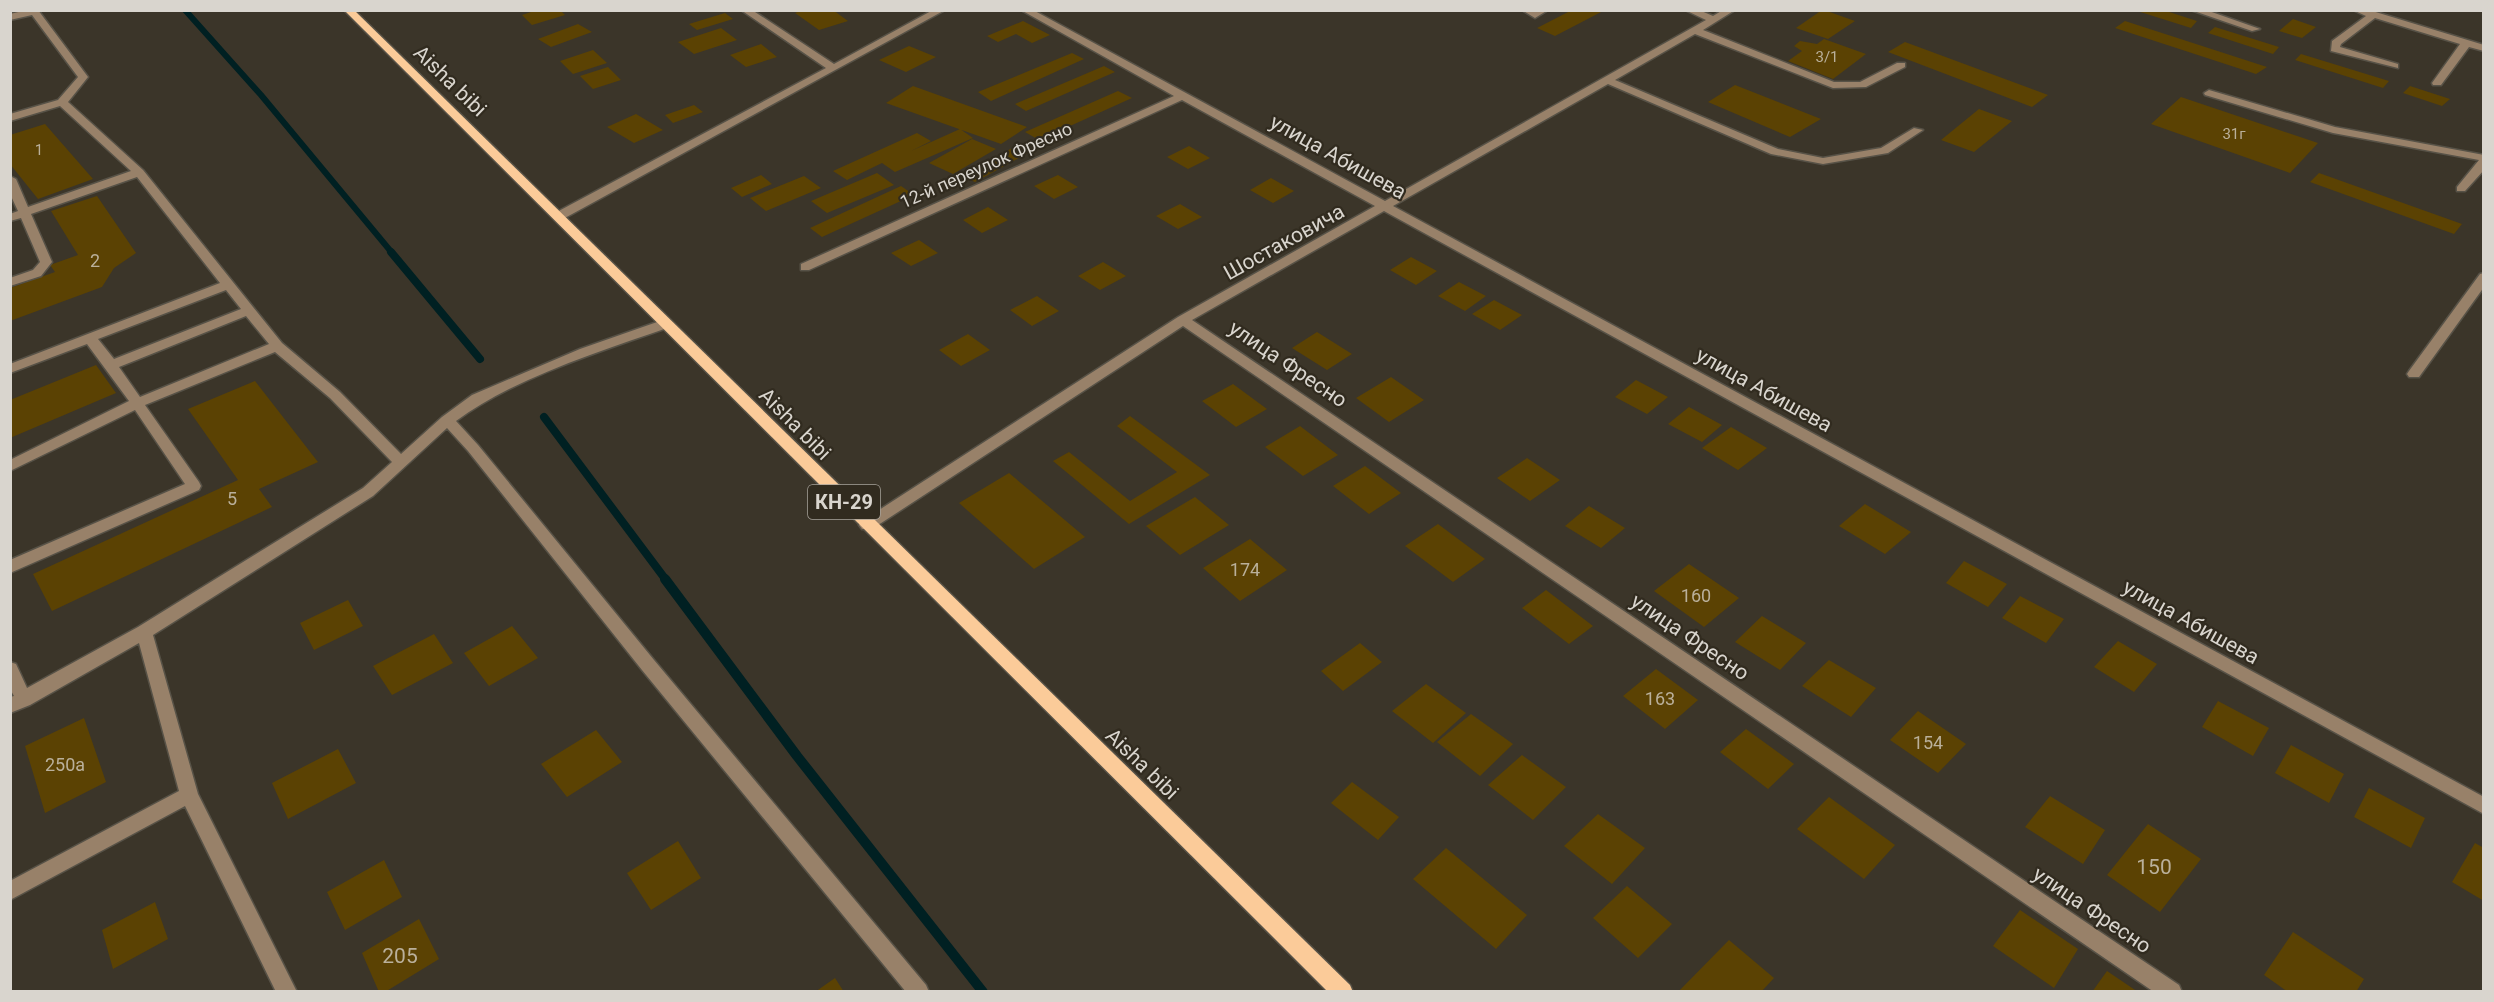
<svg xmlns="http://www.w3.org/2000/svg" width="2494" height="1002" viewBox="0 0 2494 1002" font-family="Roboto,sans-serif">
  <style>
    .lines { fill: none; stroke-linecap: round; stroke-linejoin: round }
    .stream-far2 { stroke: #002022; stroke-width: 6 }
    .stream-far1 { stroke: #002022; stroke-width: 8 }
    .stream { stroke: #002022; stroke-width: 10 }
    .building { fill: #5b4203 }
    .minor-casing { stroke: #575247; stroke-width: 3 }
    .major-casing { stroke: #575247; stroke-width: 3 }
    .minor { fill: #988169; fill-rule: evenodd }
    .major { fill: #fbcb99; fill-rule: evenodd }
    .labels { text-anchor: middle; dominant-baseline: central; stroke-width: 4.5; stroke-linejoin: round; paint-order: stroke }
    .far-number-label { font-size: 15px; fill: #bab09b }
    .far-street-label { font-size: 18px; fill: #d9d5ce; stroke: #312b1f }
    .number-label { font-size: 18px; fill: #bab09b }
    .shield { fill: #312b1f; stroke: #a7a29a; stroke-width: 1.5 }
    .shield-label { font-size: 20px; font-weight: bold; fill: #d9d5ce }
    .street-label { font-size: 21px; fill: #d9d5ce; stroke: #312b1f }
    .near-number-label { font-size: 21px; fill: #bab09b }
  </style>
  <rect width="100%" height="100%" fill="#3b3529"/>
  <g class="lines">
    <path class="stream-far2" d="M185,10L261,95L393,254"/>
    <path class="stream-far1" d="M391,252L480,359
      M544,417L666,580"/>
    <path class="stream" d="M665,579L797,756L983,992"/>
  </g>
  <path class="building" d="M537,10H560L565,15L532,25L522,15Z
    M803,10H833L848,21L819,30L795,13Z
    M1572,10H1605L1555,36L1537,28Z
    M1822,10H1824L1855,21L1828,39L1796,28Z
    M2134,10H2163L2197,21L2191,28Z
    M725,13L733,19L697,30L689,24Z
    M2293,19L2316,27L2302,38L2279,31Z
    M1023,21L1050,35L1032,43L1016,34L998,42L987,36Z
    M2125,21L2267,67L2256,74L2115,28Z
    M578,24L592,32L551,47L538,39Z
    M2215,27L2279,47L2273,54L2208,33Z
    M721,28L737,40L694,54L678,42Z
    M1824,39L1866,54L1833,79L1788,61L1802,51L1794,46L1800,41L1817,44Z
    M1905,42L2048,95L2032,107L1888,52Z
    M761,44L777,57L746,67L730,55Z
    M909,46L936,57L906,72L879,60Z
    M593,50L607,63L573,74L560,61Z
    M1072,53L1084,59L991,101L978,92Z
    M2301,54L2389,81L2383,88L2295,60Z
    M1104,66L1115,72L1026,111L1015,104Z
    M608,67L621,80L593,89L580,76Z
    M1735,85L1821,119L1790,137L1708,102Z
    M913,86L1027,127L1001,144L886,103Z
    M2410,86L2450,99L2442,106L2403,93Z
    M1118,91L1132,98L1039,140L1025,132Z
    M2181,97L2318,143L2290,173L2151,124Z
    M694,105L703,112L673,123L665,115Z
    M1979,109L2012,121L1974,152L1941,140Z
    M636,114L663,130L634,143L607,127Z
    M45,124L93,179L38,199L10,164V135Z
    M960,129L973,138L895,172L882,163L847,180L833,171L917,133L931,141L911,151Z
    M972,139L996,149L953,174L929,163Z
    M1189,146L1210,158L1188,169L1167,157Z
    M1014,147L1028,153L975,182L962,176Z
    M877,173L894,185L827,213L811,201Z
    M2319,173L2462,224L2454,234L2310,182Z
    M761,175L772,184L742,197L731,188Z
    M1058,175L1078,187L1054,199L1034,186Z
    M804,176L821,188L766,211L750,198Z
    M1271,178L1294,191L1273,203L1250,190Z
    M901,186L914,195L822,237L810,228Z
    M97,196L136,253L114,268L102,287L10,321V288L55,272L50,265L78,255L51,211Z
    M1180,204L1202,217L1178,229L1156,216Z
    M988,207L1008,220L982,233L963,220Z
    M919,240L938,253L911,266L891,253Z
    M1411,257L1437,271L1416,285L1390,270Z
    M1103,262L1126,276L1100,290L1078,276Z
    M1459,282L1486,296L1465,311L1438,296Z
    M1037,296L1059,311L1032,326L1010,310Z
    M1494,300L1522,315L1500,330L1472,314Z
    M1317,332L1352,354L1327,370L1292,348Z
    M968,334L990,350L961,366L939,350Z
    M96,365L116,393L10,438V400Z
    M1391,377L1424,400L1389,422L1356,398Z
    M1636,380L1668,397L1647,414L1615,397Z
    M255,381L318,462L259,489L272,507L52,611L33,574L238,480L188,409Z
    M1233,384L1267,409L1236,427L1202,401Z
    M1689,407L1722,425L1702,442L1668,424Z
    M1130,416L1210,475L1129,524L1053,461L1069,452L1130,501L1177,472L1117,426Z
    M1300,426L1338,455L1303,476L1265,447Z
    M1731,427L1767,448L1738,470L1702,448Z
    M1527,458L1560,480L1530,501L1497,478Z
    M1365,466L1401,493L1369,514L1333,486Z
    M1009,473L1085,537L1034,569L959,503Z
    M1195,497L1229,525L1180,555L1146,526Z
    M1865,504L1911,532L1885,554L1839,526Z
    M1589,506L1625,528L1601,548L1565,526Z
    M1438,524L1485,559L1453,582L1405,546Z
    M1250,539L1287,570L1240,601L1203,568Z
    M1964,561L2007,584L1988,607L1946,583Z
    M1689,564L1739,598L1704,627L1654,591Z
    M1546,590L1593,626L1569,644L1522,608Z
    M2020,596L2064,619L2046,643L2002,618Z
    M348,600L363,626L314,650L300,623Z
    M1762,616L1806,643L1780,670L1735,642Z
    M512,626L538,658L489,686L464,653Z
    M434,634L453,663L392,695L373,666Z
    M2118,641L2157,664L2134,692L2094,667Z
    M1360,643L1382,662L1343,691L1321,671Z
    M1829,660L1876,688L1851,717L1802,686Z
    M1656,669L1698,700L1665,729L1623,696Z
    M1426,684L1466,713L1433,743L1392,711Z
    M2218,701L2269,728L2253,756L2202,727Z
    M1918,711L1966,744L1938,773L1890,740Z
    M1471,714L1513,744L1480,776L1437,742Z
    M84,718L106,782L45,813L25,746Z
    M1746,729L1794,764L1768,789L1720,752Z
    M596,730L622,762L567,797L541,764Z
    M2291,745L2344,774L2329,803L2275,773Z
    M338,749L356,783L288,819L272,783Z
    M1522,755L1566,787L1533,820L1488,785Z
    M1352,782L1399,817L1378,840L1331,803Z
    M2369,788L2425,818L2411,848L2354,817Z
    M2050,796L2105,830L2083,864L2025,827Z
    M1829,797L1895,845L1864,879L1797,829Z
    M1598,814L1645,848L1612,884L1564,846Z
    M2148,824L2201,859L2160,912L2107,875Z
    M678,841L701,878L651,910L627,873Z
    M2475,843L2484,848V901L2452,882Z
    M1446,848L1527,915L1496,949L1413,879Z
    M384,860L402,897L345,930L327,892Z
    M1627,886L1672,924L1638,958L1593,918Z
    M155,902L168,939L113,969L102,930Z
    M2020,910L2078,949L2054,988L1993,946Z
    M419,919L439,959L385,992H379L362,953Z
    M2293,932L2364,979L2356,992H2288L2264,975Z
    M1729,940L1774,978L1761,992H1678Z
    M2107,971L2138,992H2092Z
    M835,978L844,992H815Z"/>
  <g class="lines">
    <defs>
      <path id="minor" d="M27,10H38L88,77L68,102L143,170L282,343L340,392L401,454L442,417L472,395L580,349L660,321H670L672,324L670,327C601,351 514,378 456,421L478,445L654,660L926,985L929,992H906L642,670L468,451L447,428L373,496L153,635L198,794L297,992H276L185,806L10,900V881L179,791L139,643L30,705L10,713V697L14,696L10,689V662L16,664L27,688L138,627L363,488L392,462L330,398L275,352L145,405L199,482L201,486L199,490L10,573V560L185,484L135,410L10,471V460L129,401L87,344L10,373V364L220,283L137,177L31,214L52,262L41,276L10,286V278L33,270L40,262L21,218L10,221V214L18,211L10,194V176L16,179L28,207L131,171L60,106L10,121V114L58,100L78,77L32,15L10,20V14ZM226,290L241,309L114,359L98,339ZM246,316L269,344L140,397L119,367Z
        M741,10H752L834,64L933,10H945L563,219H555V213L826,68Z
        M1021,10H1033L1385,201L1706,20L1685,10H1699L1713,16L1723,10H1735L1703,30L1834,82H1860L1897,63H1905V67L1866,87L1833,88L1695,34L1615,80L1778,149L1823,158L1881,148L1914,128L1923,130L1888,153L1823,164L1771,154L1608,84L1393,206L2484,797V814L1384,211L1192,320L2179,985L2182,992H2154L1183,326L872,529H862L859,525L862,521L1178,317L1375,206L1182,100L809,270H801V264L1174,96Z
        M1522,10H1548L1535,18Z
        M2191,10H2206L2260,29L2252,31Z
        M2353,10H2369L2484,45V51L2469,47L2441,85H2433L2432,83L2460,44L2375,18L2341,44L2340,47L2398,64V68L2331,51L2332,41L2366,16Z
        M2209,90L2335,127L2484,155V170L2465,191H2457V187L2479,160L2333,133L2205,95L2204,93Z
        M2484,273V287L2419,377H2409L2407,374L2409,371L2480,274Z"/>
      <path id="major" d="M344,10H354L1350,985L1353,992H1328Z"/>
    </defs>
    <use href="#minor" class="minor-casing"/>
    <use href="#major" class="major-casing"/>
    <use href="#minor" class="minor"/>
    <use href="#major" class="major"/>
  </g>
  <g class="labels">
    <g class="far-number-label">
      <text x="1827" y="57">3/1</text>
      <text x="2234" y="134">31г</text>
      <text x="39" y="150">1</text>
    </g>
    <g class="far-street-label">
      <text transform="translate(986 165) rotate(-24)">12-й переулок Фресно</text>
    </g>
    <g class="number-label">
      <text x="95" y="260">2</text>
      <text x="232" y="498">5</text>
      <text x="1245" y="569">174</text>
      <text x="1696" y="595">160</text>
      <text x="1660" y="698">163</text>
      <text x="1928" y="742">154</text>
      <text x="65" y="764">250а</text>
    </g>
    <rect class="shield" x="808" y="485" width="72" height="34" rx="4.5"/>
    <g class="shield-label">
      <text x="844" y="502">КН-29</text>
    </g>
    <g class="street-label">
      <text transform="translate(450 81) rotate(44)">Aisha bibi</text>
      <text transform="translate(1338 157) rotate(29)">улица Абишева</text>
      <text transform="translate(1284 242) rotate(-29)">Шостаковича</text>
      <text transform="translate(1288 364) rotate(34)">улица Фресно</text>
      <text transform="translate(1764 390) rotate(29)">улица Абишева</text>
      <text transform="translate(795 424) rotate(45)">Aisha bibi</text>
      <text transform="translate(2191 622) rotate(29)">улица Абишева</text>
      <text transform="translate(1690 637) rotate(34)">улица Фресно</text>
      <text transform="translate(1142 764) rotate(44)">Aisha bibi</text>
      <text transform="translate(2092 910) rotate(34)">улица Фресно</text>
    </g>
    <g class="near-number-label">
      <text x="2154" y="867">150</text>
      <text x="400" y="956">205</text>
    </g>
  </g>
  <rect width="2494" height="1002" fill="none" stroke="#d9d5ce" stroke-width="24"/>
</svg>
